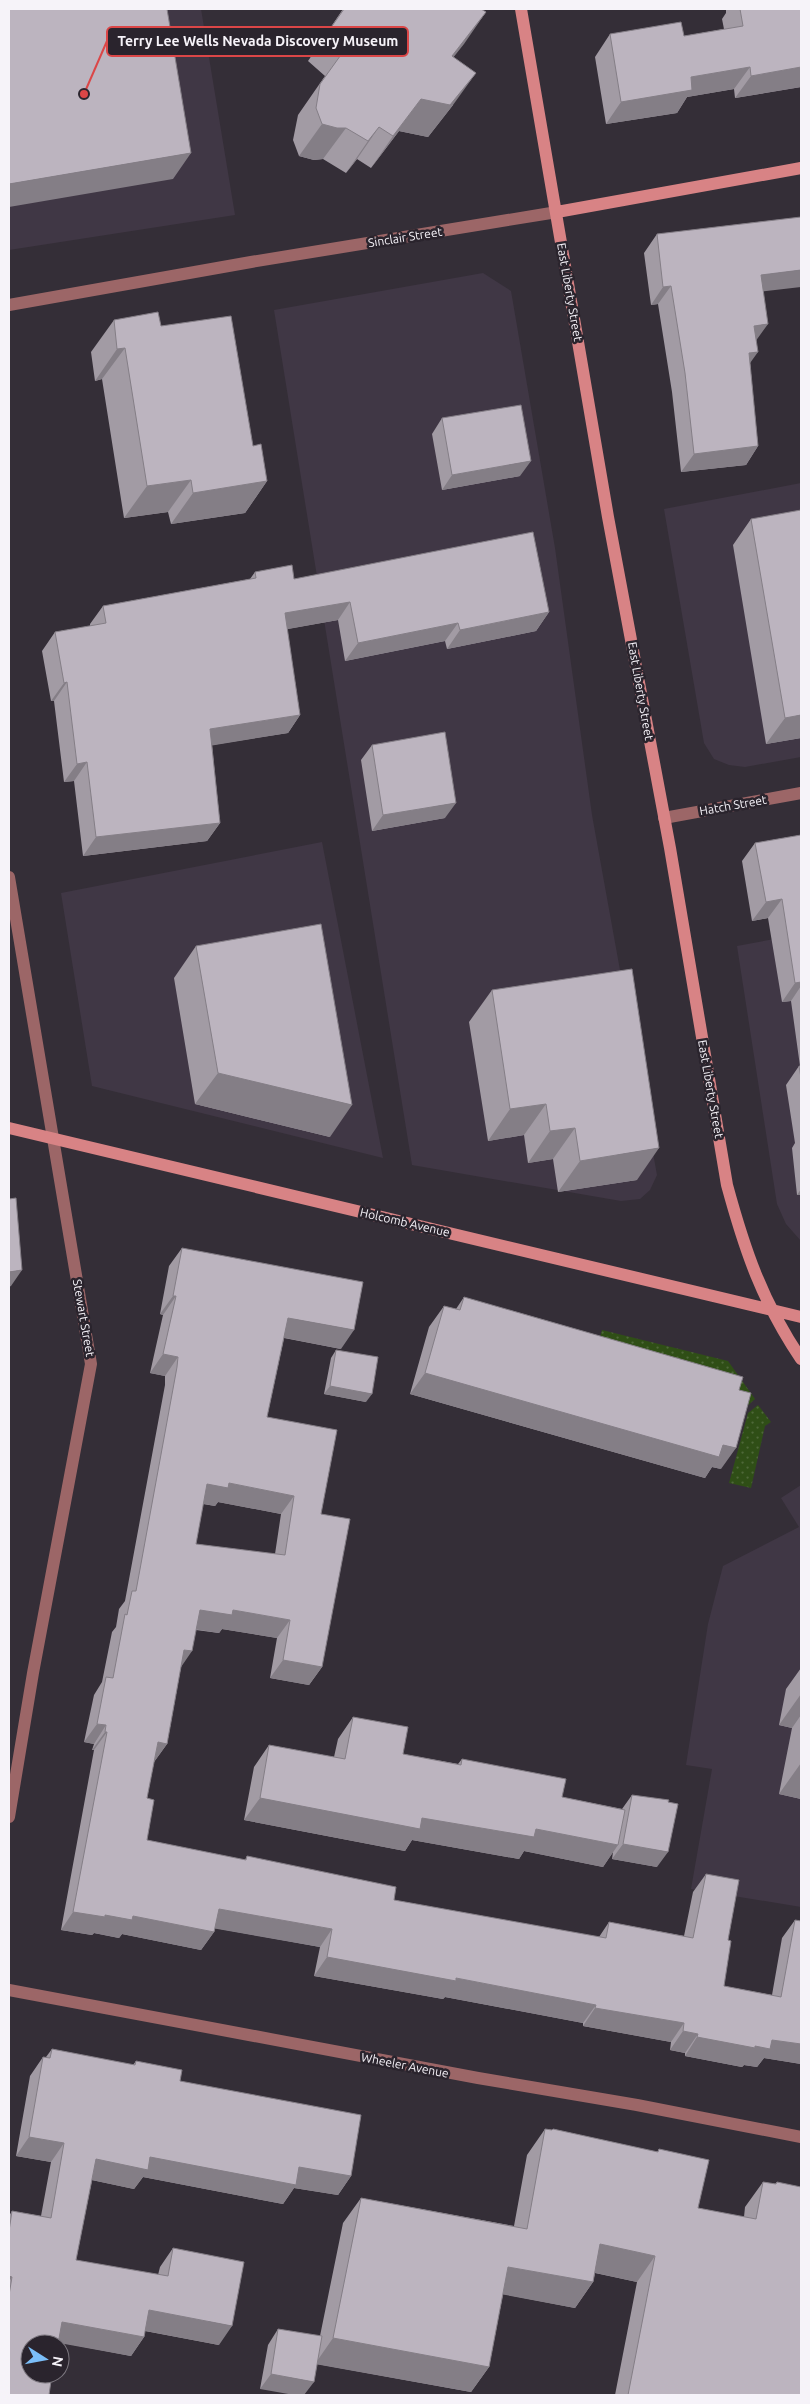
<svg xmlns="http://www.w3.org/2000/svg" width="810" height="2404" viewBox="0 0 810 2404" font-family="Ubuntu,sans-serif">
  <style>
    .built { fill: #403745 }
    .grass { fill: url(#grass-dots) }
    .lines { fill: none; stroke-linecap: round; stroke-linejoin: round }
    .street { stroke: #9c6667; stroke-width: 12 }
    .secondary { stroke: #d88385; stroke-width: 12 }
    .wall { fill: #a29ba4; fill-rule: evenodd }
    .shaded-wall { fill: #847e86 }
    .building { fill: #bcb4bf; stroke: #847e86; fill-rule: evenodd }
    .labels { text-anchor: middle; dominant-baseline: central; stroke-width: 5; stroke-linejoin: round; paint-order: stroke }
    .street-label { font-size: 12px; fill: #f6f3f9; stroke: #2a242d }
    .leader { fill: none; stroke: #db4647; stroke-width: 2 }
    .callout-dot { fill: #db4647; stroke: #2a242d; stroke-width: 2 }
    .callout { fill: #2a242d; stroke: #db4647; stroke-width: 2 }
    .callout-label { font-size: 14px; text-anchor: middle; font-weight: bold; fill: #f6f3f9 }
  </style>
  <defs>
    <pattern id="grass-dots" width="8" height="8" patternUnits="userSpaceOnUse" patternTransform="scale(1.25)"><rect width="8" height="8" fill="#2f4e16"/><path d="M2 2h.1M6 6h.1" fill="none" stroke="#4e6839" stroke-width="1.8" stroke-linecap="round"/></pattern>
  </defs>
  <rect width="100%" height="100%" fill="#342e37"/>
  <path class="built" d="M9,9H201L235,215L9,250Z
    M483,273L511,291L555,548L592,815L657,1175L650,1190L640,1199L621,1201L412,1165L274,310Z
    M801,483V757L745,767L729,765L714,759L704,743L664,509Z
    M322,842L383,1158L92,1086L61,893Z
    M801,934V1241L786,1224L777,1204L737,946Z
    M801,1485V1907L691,1889L712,1769L686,1765L708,1624L723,1566L799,1527L781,1498Z"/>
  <path class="grass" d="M602,1330L728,1361L755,1399L744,1409L598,1344Z
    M758,1405L771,1422L765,1426L751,1488L729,1483L748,1413Z"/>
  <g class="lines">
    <path class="street" d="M9,305L251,262L557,212
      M664,818L801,793
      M9,877L91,1364L33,1673L9,1817
      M9,1990L478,2078L637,2105L801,2137"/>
    <path class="secondary" d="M521,9L608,517L670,848L727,1185C745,1251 762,1301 801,1359
      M557,212L801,168
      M9,1128L801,1317"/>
  </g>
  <path class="wall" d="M343,9H481L486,12L453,57V105L428,137L399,131L371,168L357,159L346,173L323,159L314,160L299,156L293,140L298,115L325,76L308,61Z
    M726,9H801V87L735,98L734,89L687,97L677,113L606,124L595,57L610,34L684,36L724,29L722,19L726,13Z
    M657,234L763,291L756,341L750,363L758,446L746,465L681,472L672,392L658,304L651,305L644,253Z
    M114,320L161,326L253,446L267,481L245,513L171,524L168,512L124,518L102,379L95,381L91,352Z
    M442,418L520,476L442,490L432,434Z
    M751,519L801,738L766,744L733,545Z
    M255,572L294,579L549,612L536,631L447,649L445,641L345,661L338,620L287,629L300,715L288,733L212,745L220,823L207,841L83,856L74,781L64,782L54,701H51L42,651L55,632L90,626V624L103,606L250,579Z
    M372,745L445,818L372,831L361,760Z
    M801,835V1195H797L792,1148L795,1143L786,1085L799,1066H800L791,1001L782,1002L768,918L752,921L742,861L755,843Z
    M196,946L330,1137L195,1104L174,978Z
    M492,990L637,1180L558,1192L553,1159L528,1163L524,1135L488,1141L469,1022Z
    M182,1248L341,1349L284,1338L267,1417L321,1514L322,1667L309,1685L270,1678L277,1638L222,1629L219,1633L196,1630L181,1667L167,1744L154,1762L147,1798V1840L245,1860L247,1856L394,1900L599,1937L609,1922L684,1936L693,1892L706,1874L728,1940L724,1986L772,1995L782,1938L795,1920L801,2064L764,2058L757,2067L744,2065L742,2067L685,2056V2053L670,2050L671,2042L583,2026V2023L445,1997L443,1999L314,1976L320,1947L215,1928L214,1932L201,1950L122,1934L119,1938L94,1933L92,1935L61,1930L94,1750H92L94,1744L84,1742L94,1695L102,1682L112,1632L116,1627L119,1609L125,1601L165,1385V1376L150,1373L163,1315L160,1314L169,1266ZM218,1502L281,1514L275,1554L196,1544L203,1504L215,1506Z
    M464,1297L721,1469L712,1467L705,1478L410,1394L429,1327L444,1306L456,1309Z
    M336,1350L366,1402L324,1394L331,1358Z
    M801,1668V1799L779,1794L792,1728L779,1725L786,1689Z
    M353,1717L403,1754L458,1764L462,1759L562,1797L622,1809L632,1795L657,1867L612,1859L613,1852L603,1867L524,1851L519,1859L412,1840L405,1851L244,1820L254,1767L269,1745L334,1757L338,1739Z
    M52,2049L133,2065L136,2061L180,2081L351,2176L338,2195L294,2188L283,2204L143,2177L134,2189L92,2180L76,2260L158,2275L160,2267L173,2248L219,2345L145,2331L144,2337L131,2356L58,2342L9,2395V2216L12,2211L41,2216L51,2162L16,2156L30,2076L43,2057H46Z
    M545,2129L552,2130L553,2129L657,2152L659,2149L698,2208L744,2217L745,2207L763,2182L775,2184L777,2182L801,2395H615L637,2282L595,2273L593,2282L575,2308L503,2294L489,2367L471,2392L317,2364L260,2389L268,2345L278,2329L320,2336L343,2223L361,2198L514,2226L527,2155Z"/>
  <path class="shaded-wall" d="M486,12L464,44L429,88L452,56Z
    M750,67L734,89L687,97L677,113L606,124L621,102L691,77Z
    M801,67V87L735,98L751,76Z
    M476,73L453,105L428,137L399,131L371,168L393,136L421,99Z
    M322,124L346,128L323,159L314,160L299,156Z
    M379,127L357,159L346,173L368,141Z
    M191,153L173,179L9,207V184Z
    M801,270V287L748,293L761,275Z
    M671,286L658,304L651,305L663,287Z
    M768,324L755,342L754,326Z
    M125,348L102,379L95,381L117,349Z
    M758,352L745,370L749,353Z
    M758,446L746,465L681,472L694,454Z
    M531,461L520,476L442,490L452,475Z
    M191,480L168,512L124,518L147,486Z
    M267,481L245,513L171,524L193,493Z
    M350,602L338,620L272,632L285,613Z
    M549,612L536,631L447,649L460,630Z
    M458,623L445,641L345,661L358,643Z
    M67,682L54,701H51L64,683Z
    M300,715L288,733L197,748L210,729Z
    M801,715V738L766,744L785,718Z
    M87,762L74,781L64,782L77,764Z
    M456,803L445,818L372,831L383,815Z
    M220,823L207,841L83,856L96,837Z
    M782,899L768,918L752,921L766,902Z
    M801,982V986L791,1001L782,1002L795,983Z
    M218,1073L352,1105L330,1137L195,1104Z
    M546,1104L524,1135L488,1141L510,1109Z
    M575,1128L553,1159L528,1163L550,1131Z
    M659,1148L637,1180L558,1192L580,1161Z
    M801,1189V1195H797Z
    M22,1270L11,1286L9,1287V1272Z
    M173,1296H176L163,1315L160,1314Z
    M288,1318L354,1330L341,1349L275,1336Z
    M163,1354L178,1357L165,1376L150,1373Z
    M425,1373L736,1448L721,1469L712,1467L705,1478L410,1394Z
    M330,1386L372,1394L366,1402L324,1394Z
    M229,1483L294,1496L281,1514L218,1502L215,1506L194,1502L207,1484Z
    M200,1610H233L290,1620L277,1638L222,1629L219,1633L187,1628Z
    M184,1650L192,1651L179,1670Z
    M283,1660L322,1667L309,1685L270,1678Z
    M801,1694V1715L792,1728L779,1725Z
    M97,1724L106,1725L94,1744L84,1742Z
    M105,1732H107L94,1750H92Z
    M158,1742L167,1744L154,1762Z
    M801,1763V1799L779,1794Z
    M260,1798L422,1818L536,1829L618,1845L603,1867L524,1851L519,1859L412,1840L405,1851L244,1820Z
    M623,1844L668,1852L657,1867L612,1859Z
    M219,1909L332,1929L320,1947L206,1927Z
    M73,1912L105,1915L133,1916L214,1932L201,1950L122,1934L119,1938L94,1933L92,1935L61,1930Z
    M327,1957L456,1978L596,2005L583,2023L445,1997L443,1999L314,1976Z
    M595,2008L684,2023L671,2042L583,2026Z
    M683,2031L698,2034L685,2053L670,2050Z
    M697,2037L755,2046L772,2040L801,2044V2064L764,2058L757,2067L744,2065L742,2067L685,2056Z
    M29,2137L64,2143L51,2162L16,2156Z
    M150,2157L299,2167L351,2176L338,2195L294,2188L283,2204L143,2177L134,2189L82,2178L96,2159Z
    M600,2244L655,2256L637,2282L582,2270Z
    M508,2267L593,2282L575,2308L490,2292Z
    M9,2276L12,2277L9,2282Z
    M149,2310L232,2326L219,2345L135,2329Z
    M62,2322L144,2337L131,2356L48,2341Z
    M333,2338L489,2367L471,2392L315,2364Z
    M271,2374L314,2382L304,2395H294L260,2389Z"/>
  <path class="building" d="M9,9H167L191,153L9,184Z
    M344,9H481L486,12L452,56L476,73L450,105L421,99L393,136L379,127L368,141L346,128H337L322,124L316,108L320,84L348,45L330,29Z
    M740,9H801V67L751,76L750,67L691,77L692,90L621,102L610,34L681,22L684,36L743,26Z
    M801,217V270L761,275L768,324L754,326L758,352L749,353L758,446L694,454L685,373L671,286L663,287L657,234Z
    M158,312L161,326L231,316L253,446L261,444L267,481L193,493L191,480L147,486L125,348L117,349L114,320Z
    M521,405L531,461L452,475L442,418Z
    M801,510V715L785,718L751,519Z
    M533,532L549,612L460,630L458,623L358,643L350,602L285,613L300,715L210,729L220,823L96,837L87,762L77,764L67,682L64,683L55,632L106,623L103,606L256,578L255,572L292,565L294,579Z
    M445,732L456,803L383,815L372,745Z
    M801,835V982L795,983L782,899L766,902L755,843Z
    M321,924L352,1105L218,1073L196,946Z
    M632,969L659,1148L580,1161L575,1128L550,1131L546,1104L510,1109L492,990Z
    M799,1066H801V1078Z
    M16,1198L22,1270L9,1272V1199Z
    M182,1248L363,1282L354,1330L288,1318L267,1417L337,1430L321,1514L350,1519L322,1667L283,1660L290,1620L233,1610L232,1615L200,1610L192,1651L184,1650L167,1744L158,1742L147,1798L154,1800L147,1840L246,1860L247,1856L396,1887L394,1900L606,1938L609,1922L693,1938L706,1874L739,1880L728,1940L731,1941L724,1986L781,1997L795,1920L801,1921V2044L772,2040L770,2049L755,2046V2048L697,2037L698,2034L683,2031L684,2023L595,2008L596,2005L456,1978V1981L327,1957L332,1929L219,1909L214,1932L133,1916L132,1920L105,1915V1917L73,1912L107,1732H105L106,1725L97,1724L106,1677L113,1678L125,1614L127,1615L132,1591H136L177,1367L178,1357L163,1354L176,1296H173ZM229,1483L294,1496L285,1555L196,1544L207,1484L228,1488Z
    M464,1297L743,1377L739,1390L751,1393L736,1448L723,1445L719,1457L425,1373L444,1306L460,1310Z
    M336,1350L378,1357L372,1394L330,1386Z
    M353,1717L408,1727L403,1754L461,1765L462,1759L566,1779L562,1797L625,1810L618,1845L536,1829L534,1837L422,1818L420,1829L260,1798L269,1745L345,1759Z
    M632,1795L669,1800L668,1802L678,1804L668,1852L623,1844Z
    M52,2049L135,2065L136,2061L182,2070L180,2081L361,2115L351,2176L299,2167L296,2185L150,2157L148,2170L96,2159L76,2260L168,2276L173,2248L244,2262L232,2326L149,2310L144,2337L62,2322L58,2344H30V2374H52L49,2395H9V2295L12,2277L9,2276V2231L12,2211L51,2218L64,2143L29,2137L43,2057L50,2058Z
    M545,2129L552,2130L553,2129L658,2152L659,2149L709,2160L698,2208L756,2219L763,2182L776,2184L777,2182L801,2187V2395H628L655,2256L600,2244L593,2282L508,2267L489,2367L333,2338L361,2198L527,2229Z
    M278,2329L322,2336L314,2382L271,2374Z"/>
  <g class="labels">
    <g class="street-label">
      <text transform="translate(405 237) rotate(-9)">Sinclair Street</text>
      <text transform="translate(570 292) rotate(80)">East Liberty Street</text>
      <text transform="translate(641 691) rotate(80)">East Liberty Street</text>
      <text transform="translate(733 805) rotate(-10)">Hatch Street</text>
      <text transform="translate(711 1089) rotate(80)">East Liberty Street</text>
      <text transform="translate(405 1222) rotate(13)">Holcomb Avenue</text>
      <text transform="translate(84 1318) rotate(80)">Stewart Street</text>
      <text transform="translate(405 2065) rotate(11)">Wheeler Avenue</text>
    </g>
  </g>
  <path class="leader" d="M84 94L107 41"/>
  <circle class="callout-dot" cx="84" cy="94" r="5"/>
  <rect class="callout" x="107" y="27" width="301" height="29" rx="5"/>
  <g class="callout-label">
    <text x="258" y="46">Terry Lee Wells Nevada Discovery Museum</text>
  </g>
  <rect width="810" height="2404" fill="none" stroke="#f6f3f9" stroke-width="20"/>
  <g transform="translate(45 2359) rotate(101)"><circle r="24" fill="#2a242d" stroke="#7c777f"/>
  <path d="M0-4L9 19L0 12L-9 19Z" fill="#7bbef8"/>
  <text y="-8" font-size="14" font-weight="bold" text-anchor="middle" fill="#f6f3f9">N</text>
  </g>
</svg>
